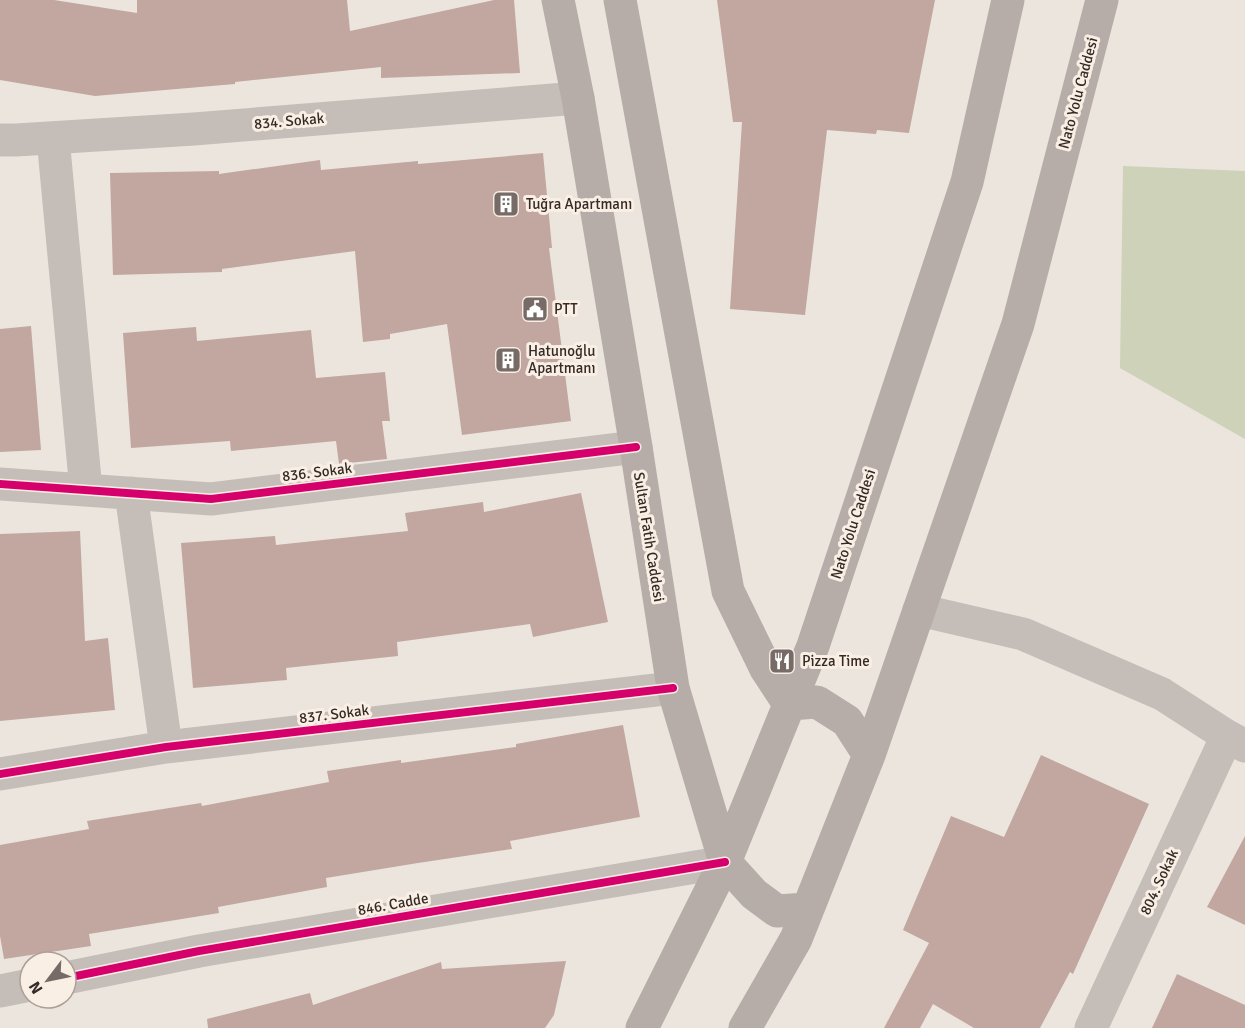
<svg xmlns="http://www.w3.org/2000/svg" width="1245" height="1028" viewBox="0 0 1245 1028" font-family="Signika,sans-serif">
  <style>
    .green { fill: #ced2b8 }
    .building { fill: #c1a79f }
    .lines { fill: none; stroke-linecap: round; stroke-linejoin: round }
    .minor { stroke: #c5bdb8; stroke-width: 33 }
    .tertiary { stroke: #c5bdb8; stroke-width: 33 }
    .secondary { stroke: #b6ada8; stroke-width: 33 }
    .cycleway-casing { stroke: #faefe5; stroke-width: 11 }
    .cycleway { stroke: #d6006c; stroke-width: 8 }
    .labels { text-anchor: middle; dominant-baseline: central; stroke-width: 6; stroke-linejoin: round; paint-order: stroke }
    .street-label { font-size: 15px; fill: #362a26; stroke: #faefe5 }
    .poi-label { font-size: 15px; fill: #362a26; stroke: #faefe5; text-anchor: start }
  </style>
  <rect width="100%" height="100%" fill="#ece5de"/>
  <path class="green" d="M1123,166L1245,171V439L1120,368Z"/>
  <path class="building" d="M0,0H54L137,13V0H347L350,31L494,0H514L520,73L381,78V67L235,82V84L95,96L0,80Z
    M717,0H935L909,133L877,130L876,134L827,130L805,315L730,309L742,122H733Z
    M543,153L552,248H549L571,421L462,435L447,324L390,334V339L363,342L355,251L222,269V272L113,275L110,173L219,171V174L320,160L321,170L418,161V164Z
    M31,326L41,450L0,452V329Z
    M196,327L197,341L311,330L316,378L385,372L390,421H382L387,459L339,464L336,441L231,451L230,441L131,448L123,333Z
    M581,493L608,622L533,637L530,624L397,642L398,656L286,668L287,680L193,688L181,543L275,536L276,545L408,531L405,513L483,502L484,512Z
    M80,531L85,641L108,638L115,710L0,721V534Z
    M623,725L640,817L510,841L512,849L418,863L326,878L327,887L218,907L219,913L89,934L91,946L4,959L0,936V845L89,829L87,821L201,803L202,806L329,782L327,771L401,760V763L516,747V744Z
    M1041,755L1149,804L1073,974L1070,972L1040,1028H974L933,1004L920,1028H884L929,943L903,930L951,816L1004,837Z
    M1245,836V925L1207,907Z
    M566,961L554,1015L545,1028H208L207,1019L310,993L313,1005L441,962L442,969Z
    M1177,974L1245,1005V1028H1152Z"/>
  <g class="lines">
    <path class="minor" d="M53,138L86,490
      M0,140H16L194,129L578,98
      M0,484L211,499L636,447
      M131,493L166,747
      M919,610L1023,634L1162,694L1227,736L1245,746
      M0,774L166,747L673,688
      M1091,1028L1227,736"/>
    <path class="tertiary" d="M66,978L199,951L725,862
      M0,991L30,985"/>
    <path class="secondary" d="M558,0L578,98L636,447L673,688L725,862L754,894L777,911L807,909
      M620,0L728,591L766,669L789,704L817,702L847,721L869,755
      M642,1028L725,862L813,646L967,182L1008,0
      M745,1028L796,939L869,755L1018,324L1102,0"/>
    <defs>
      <path id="cycleway" d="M0,484L211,499L636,447
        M0,774L166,747L673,688
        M66,978L199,951L725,862"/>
    </defs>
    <use href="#cycleway" class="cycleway-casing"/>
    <use href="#cycleway" class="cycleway"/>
  </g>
  <defs>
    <symbol id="building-square" viewBox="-11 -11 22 22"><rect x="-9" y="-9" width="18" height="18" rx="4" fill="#766b66" stroke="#faefe5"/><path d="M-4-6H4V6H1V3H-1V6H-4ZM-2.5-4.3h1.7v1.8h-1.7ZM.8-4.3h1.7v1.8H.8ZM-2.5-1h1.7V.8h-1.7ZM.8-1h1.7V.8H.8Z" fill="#fff"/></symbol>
    <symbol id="civic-square" viewBox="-11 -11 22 22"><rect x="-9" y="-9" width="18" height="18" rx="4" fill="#766b66" stroke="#faefe5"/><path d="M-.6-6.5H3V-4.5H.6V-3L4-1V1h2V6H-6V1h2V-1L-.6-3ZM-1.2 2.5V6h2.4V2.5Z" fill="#fff"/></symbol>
    <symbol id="restaurant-square" viewBox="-11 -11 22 22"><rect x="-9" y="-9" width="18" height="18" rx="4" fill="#766b66" stroke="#faefe5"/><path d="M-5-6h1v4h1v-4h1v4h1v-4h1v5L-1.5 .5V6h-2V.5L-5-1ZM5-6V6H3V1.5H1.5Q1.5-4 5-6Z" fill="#fff"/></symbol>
  </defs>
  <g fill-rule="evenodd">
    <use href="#building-square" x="491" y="189" width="30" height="30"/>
    <use href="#civic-square" x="520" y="294" width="30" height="30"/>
    <use href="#building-square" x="493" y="345" width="30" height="30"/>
    <use href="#restaurant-square" x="767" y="646" width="30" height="30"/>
  </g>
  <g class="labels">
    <g class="street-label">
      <text transform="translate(1078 93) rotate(-75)">Nato Yolu Caddesi</text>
      <text transform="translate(289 121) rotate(-5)">834. Sokak</text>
      <text transform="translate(317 472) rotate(-7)">836. Sokak</text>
      <text transform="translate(853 524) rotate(-72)">Nato Yolu Caddesi</text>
      <text transform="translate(649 537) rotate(81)">Sultan Fatih Caddesi</text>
      <text transform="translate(334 714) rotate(-7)">837. Sokak</text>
      <text transform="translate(1159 882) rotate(-65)">804. Sokak</text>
      <text transform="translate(393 904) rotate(-10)">846. Cadde</text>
    </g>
    <g class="poi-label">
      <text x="526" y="204">Tuğra Apartmanı</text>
      <text x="554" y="309">PTT</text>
      <text x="528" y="351">Hatunoğlu<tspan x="528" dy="17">Apartmanı</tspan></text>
      <text x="802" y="661">Pizza Time</text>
    </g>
  </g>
  <g transform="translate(48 980) rotate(238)"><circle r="28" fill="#faefe5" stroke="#aca099" stroke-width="1.5"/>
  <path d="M0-4.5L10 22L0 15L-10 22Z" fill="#766b66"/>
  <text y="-9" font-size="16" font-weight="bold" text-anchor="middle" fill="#362a26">N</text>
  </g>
</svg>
